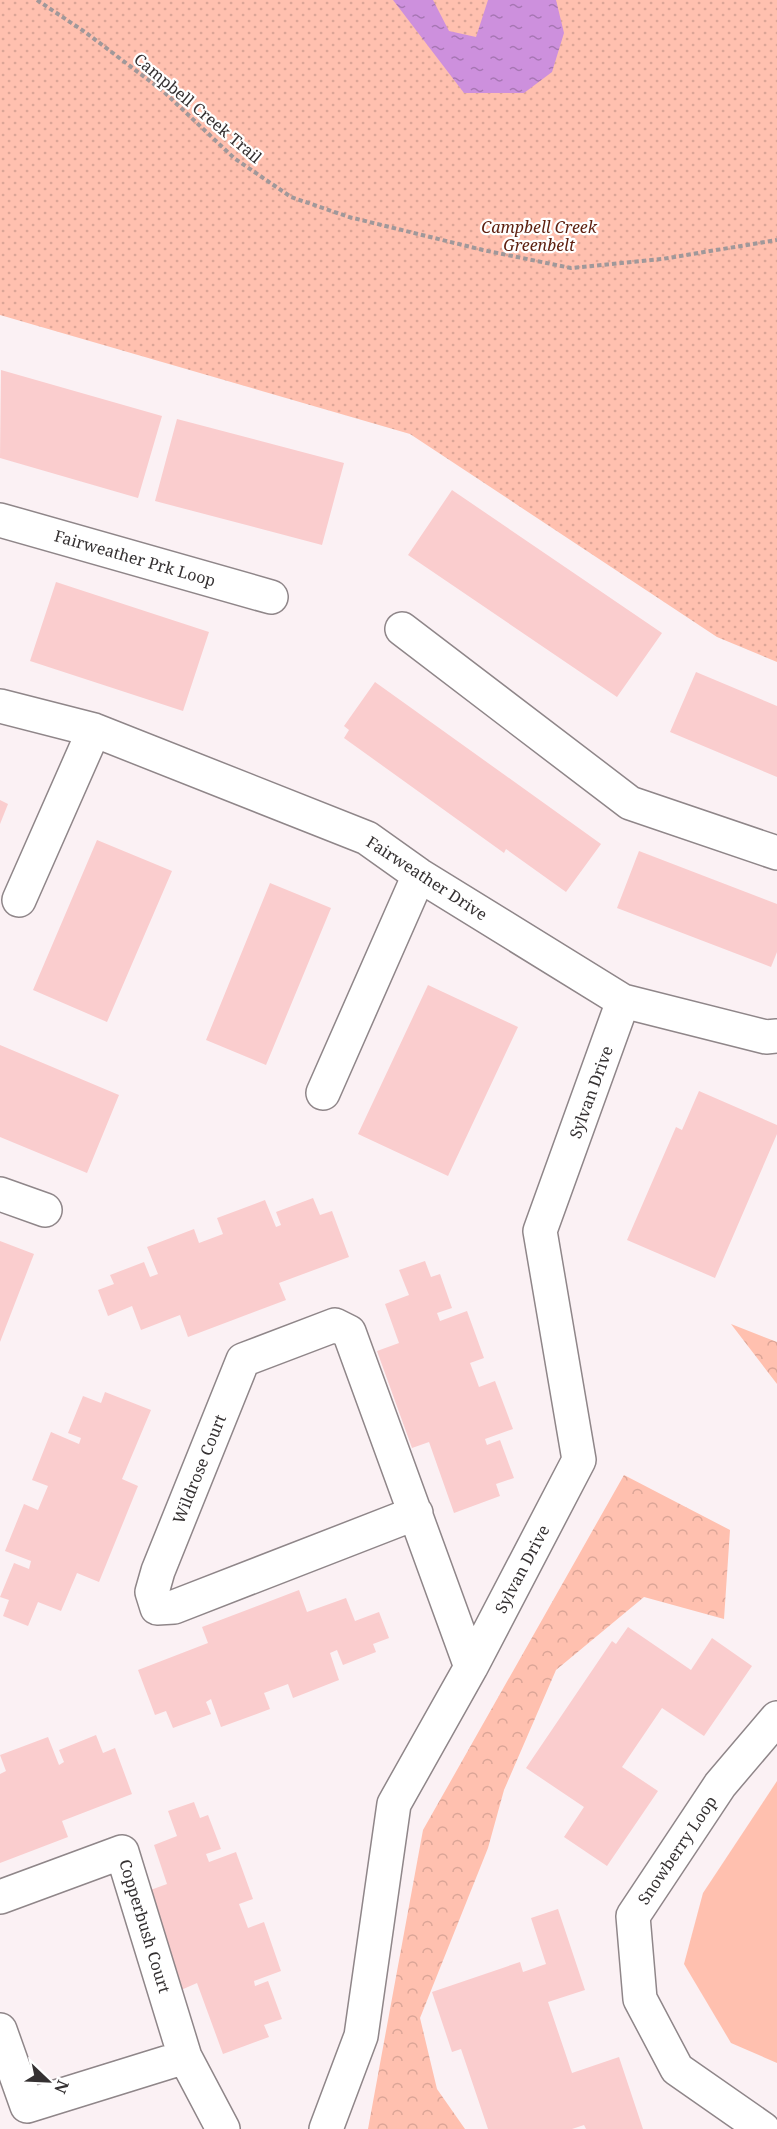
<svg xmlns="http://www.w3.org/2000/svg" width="777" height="2129" viewBox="0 0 777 2129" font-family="'Noto Serif',serif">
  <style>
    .grass { fill: #ffc0af }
    .forest { fill: url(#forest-crowns) }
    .park { fill: url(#park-dots) }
    .water { fill: url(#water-ripples) }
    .building { fill: #facdce }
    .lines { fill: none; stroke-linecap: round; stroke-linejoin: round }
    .minor-casing { stroke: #8f8689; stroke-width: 36 }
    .path { stroke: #a0989a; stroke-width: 4; stroke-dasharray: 4.5 3; stroke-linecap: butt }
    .minor { stroke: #fff; stroke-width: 33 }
    .labels { text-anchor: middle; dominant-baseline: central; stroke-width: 4.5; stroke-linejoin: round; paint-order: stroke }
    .street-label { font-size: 16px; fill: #353132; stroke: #fff }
    .park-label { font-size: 16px; font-style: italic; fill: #5e2010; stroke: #fff }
  </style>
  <defs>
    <pattern id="forest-crowns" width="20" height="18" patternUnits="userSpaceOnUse" patternTransform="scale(1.5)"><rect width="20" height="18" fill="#ffc0af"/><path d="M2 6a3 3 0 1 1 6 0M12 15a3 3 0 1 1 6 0" fill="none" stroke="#dba597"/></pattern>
    <pattern id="park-dots" width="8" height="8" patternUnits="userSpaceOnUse" patternTransform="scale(1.5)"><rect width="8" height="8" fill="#ffc0af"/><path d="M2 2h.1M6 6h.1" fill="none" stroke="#dba597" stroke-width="1.8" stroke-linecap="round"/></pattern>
    <pattern id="water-ripples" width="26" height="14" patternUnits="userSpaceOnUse" patternTransform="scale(1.5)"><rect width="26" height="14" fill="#cd90dd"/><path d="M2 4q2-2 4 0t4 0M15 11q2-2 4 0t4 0" fill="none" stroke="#a776b4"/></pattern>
  </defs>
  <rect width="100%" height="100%" fill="#fbf1f4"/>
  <path class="grass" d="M777,1781V2063L731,2043L684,1964L703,1893Z"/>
  <path class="forest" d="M731,1324L777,1342V1384Z
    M624,1475L730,1530L724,1619L644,1597L556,1670L504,1790L488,1848L420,2018L437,2089L465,2129H368L423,1830Z"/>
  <path class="park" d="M0,0H777V662L717,637L410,434L0,315Z"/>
  <path class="water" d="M393,0H433L449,31L476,37L488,0H556L564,33L552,72L524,93H464Z"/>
  <path class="building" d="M1,370L162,416L138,498L0,458Z
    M177,419L344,463L322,545L155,501Z
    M452,490L662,633L617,697L408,555Z
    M56,582L209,632L183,711L30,661Z
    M696,672L777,706V777L670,732Z
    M375,682L601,844L566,892L506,849L504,853L344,738L349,730L344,726Z
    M0,800L8,804L0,824Z
    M97,840L172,871L107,1022L33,990Z
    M639,851L777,904V952L771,967L617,908Z
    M270,883L331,908L266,1065L206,1040Z
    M428,985L518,1027L448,1176L358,1134Z
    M0,1045L119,1095L87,1173L0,1137Z
    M699,1091L777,1125V1134L715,1278L627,1240L676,1127L682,1130Z
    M313,1198L320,1215L332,1211L349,1257L279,1283L286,1300L188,1337L180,1315L141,1330L132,1306L108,1316L98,1290L114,1284L110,1275L144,1262L150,1277L158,1274L147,1247L194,1229L199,1243L223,1234L217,1218L265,1200L276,1227L281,1225L276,1212Z
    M0,1241L34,1254L0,1342Z
    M425,1261L431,1277L440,1274L452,1308L437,1313L440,1321L467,1311L484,1358L470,1363L479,1387L495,1381L513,1429L485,1439L487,1445L500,1440L514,1478L496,1484L500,1496L454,1513L429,1442L412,1448L377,1351L399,1343L385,1304L409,1295L399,1270Z
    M105,1392L151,1410L122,1479L138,1486L99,1582L77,1573L61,1611L38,1602L28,1626L3,1616L9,1600L0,1597L14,1563L29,1569L31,1561L5,1551L24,1504L38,1510L48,1486L32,1480L51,1432L79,1444L81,1438L68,1433L83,1396L101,1403Z
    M299,1590L307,1612L346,1598L355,1621L379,1612L389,1638L373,1644L376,1652L343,1665L337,1650L330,1653L339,1680L293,1698L288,1684L264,1693L270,1709L221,1727L211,1699L206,1702L211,1714L173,1728L166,1711L155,1715L138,1670L208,1643L202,1627Z
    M628,1627L691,1670L712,1638L752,1666L704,1736L662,1708L622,1767L658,1791L607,1866L564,1837L584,1807L526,1768L612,1641L616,1644Z
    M96,1735L103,1753L115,1748L132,1794L62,1821L68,1837L0,1863V1774L6,1771L0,1755L48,1737L59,1765L64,1762L59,1750Z
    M194,1802L200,1818L208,1815L221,1849L206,1854L209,1862L236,1852L253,1899L239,1904L248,1928L264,1922L281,1971L254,1981L255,1986L268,1981L282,2019L264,2025L269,2037L223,2054L197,1983L181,1990L145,1892L167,1884L154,1845L177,1836L168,1811Z
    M558,1909L585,1990L548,2002L572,2073L619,2057L643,2129H586L584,2125L572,2129H488L461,2049L452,2052L432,1992L520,1962L523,1972L546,1964L531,1918Z"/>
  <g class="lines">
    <defs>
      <path id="minor" d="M0,520L271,597
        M402,629L630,803L777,853
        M0,706L94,730L367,838L419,875L623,1001L766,1037L777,1036
        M19,900L94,730
        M323,1093L419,875
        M0,1194L45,1210
        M416,1513L174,1607L157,1608L152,1592L158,1571L243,1360L335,1325L349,1332L471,1667
        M0,1897L122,1852L185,2057L223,2129
        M0,2030L27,2106L185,2057
        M326,2129L361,2036L394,1804L471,1667L579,1460L540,1231L623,1001
        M763,2129L677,2069L640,1999L633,1916L720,1785L777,1718"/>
    </defs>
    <use href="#minor" class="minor-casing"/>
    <path class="path" d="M37,0L85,32L163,91L234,158L291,197L349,217L483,250L571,268L662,259L777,240"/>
    <use href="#minor" class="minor"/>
  </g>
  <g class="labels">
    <g class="street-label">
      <text transform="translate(198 108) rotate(40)">Campbell Creek Trail</text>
      <text transform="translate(135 558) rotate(16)">Fairweather Prk Loop</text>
      <text transform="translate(427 878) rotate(33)">Fairweather Drive</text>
      <text transform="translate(591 1092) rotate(-70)">Sylvan Drive</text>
      <text transform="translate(199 1469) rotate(-68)">Wildrose Court</text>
      <text transform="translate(522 1569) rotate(-62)">Sylvan Drive</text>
      <text transform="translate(677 1850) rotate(-56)">Snowberry Loop</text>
      <text transform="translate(145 1926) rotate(73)">Copperbush Court</text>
    </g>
    <g class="park-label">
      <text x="539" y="227">Campbell Creek<tspan x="539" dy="18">Greenbelt</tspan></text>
    </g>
  </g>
  <g transform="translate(48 2081) rotate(113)" stroke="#ffffff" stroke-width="4.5" paint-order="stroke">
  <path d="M0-4.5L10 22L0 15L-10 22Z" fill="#353132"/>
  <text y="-9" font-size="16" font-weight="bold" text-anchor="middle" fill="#353132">N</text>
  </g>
</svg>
